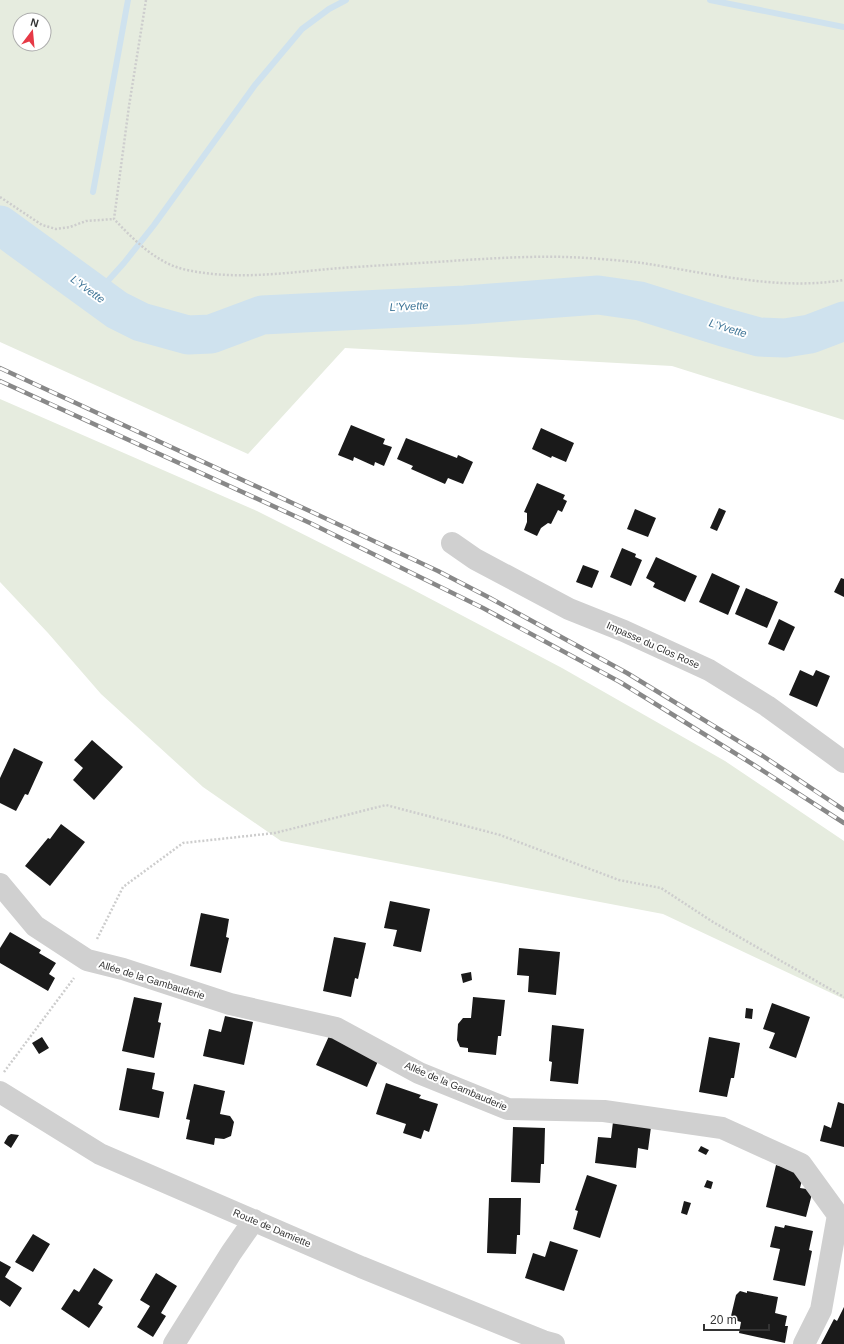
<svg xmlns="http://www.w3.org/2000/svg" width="844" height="1344" viewBox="0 0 844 1344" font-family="Helvetica,sans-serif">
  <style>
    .green { fill: #e6ecdf; fill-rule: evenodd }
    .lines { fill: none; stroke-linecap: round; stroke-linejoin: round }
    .stream { stroke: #cfe2ee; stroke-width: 6 }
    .river { stroke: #cfe2ee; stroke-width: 39 }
    .building { fill: #1a1a1a }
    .path { stroke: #cdcdcd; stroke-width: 2.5; stroke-dasharray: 2 2; stroke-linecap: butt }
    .minor { stroke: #d0d0d0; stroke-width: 22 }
    .rail-casing { stroke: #888; stroke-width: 4.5 }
    .rail { stroke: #fff; stroke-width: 3; stroke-dasharray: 9; stroke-linecap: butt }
    .labels { text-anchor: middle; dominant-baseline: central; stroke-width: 4; stroke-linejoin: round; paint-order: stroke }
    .street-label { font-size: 10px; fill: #333; stroke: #fff }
    .water-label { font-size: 11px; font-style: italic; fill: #3f7597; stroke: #fff }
  </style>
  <rect width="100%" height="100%" fill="#fff"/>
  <path class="green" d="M0,0H844V420L672,366L345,348L248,454L0,342ZM20,20H44V44H20Z
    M0,399L257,511L408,587L562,668L725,761L844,841V999L663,914L281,841L203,787L101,694L48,633L0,582Z"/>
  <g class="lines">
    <path class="stream" d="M710,0L844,27
      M93,192L128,0
      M96,294L124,263L154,225L255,85L302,29L329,9L346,0"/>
    <path class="river" d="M0,225L117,310L141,322L188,335L211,334L262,315L465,305L598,295L640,301L723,327L759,337L785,338L810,334L844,321"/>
  </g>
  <path class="building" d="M351,425L385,439L383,444L392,447L384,466L375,462L374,466L354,457L353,461L338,455Z
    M541,428L574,443L566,462L552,456L551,458L532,449Z
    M406,438L457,458L458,455L473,462L463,484L448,478L445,484L411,469L413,466L397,459Z
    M537,483L565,495L563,499L567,501L562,512L558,510L551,524L548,523L541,528L537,536L524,530L527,522V513L524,512Z
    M719,508L726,511L717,531L710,528Z
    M635,509L656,518L648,537L627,529Z
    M622,548L636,554L635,557L642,560L631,586L610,577Z
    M656,557L697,576L685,602L653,587L655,583L646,578Z
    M583,565L599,571L592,588L576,582Z
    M712,573L740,586L728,615L699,602Z
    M841,578L844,579V597L834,592Z
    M746,588L778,602L767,628L735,614Z
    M779,619L795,627L784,651L768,644Z
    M800,670L813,676L816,670L830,676L817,707L789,695Z
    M92,740L123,767L94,800L73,780L83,768L74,760Z
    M14,748L43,762L28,795L25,794L16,811L0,803V778Z
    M61,824L85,842L50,886L25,866L48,838L50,839Z
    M390,901L430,909L421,952L393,946L397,930L384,928Z
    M201,913L229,919L226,937L229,938L221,973L190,966Z
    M10,932L41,950L39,953L56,963L49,974L55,978L48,991L0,963V948Z
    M334,937L366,943L358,979L355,978L351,997L323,991Z
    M519,948L560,952L556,995L528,992L529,976L517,975Z
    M471,972L472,980L463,983L461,974Z
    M134,997L162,1003L158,1022L161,1023L154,1058L122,1051Z
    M473,997L505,1000L501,1036H498L496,1055L468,1052V1048L460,1047L457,1040L458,1024L463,1018H471Z
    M772,1003L810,1017L796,1058L769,1048L775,1033L763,1029Z
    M746,1008L753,1009L752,1019L745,1018Z
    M225,1016L253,1022L244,1065L203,1056L209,1029L221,1032Z
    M552,1025L584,1029L578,1084L550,1081L552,1062L549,1061Z
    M329,1036L378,1061L367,1087L316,1065Z
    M42,1037L49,1048L39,1054L32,1043Z
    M709,1037L740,1043L734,1078H731L727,1097L699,1092Z
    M127,1068L155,1073L152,1089L164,1092L159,1118L119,1110Z
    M386,1083L421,1095L419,1098L438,1104L429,1132L424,1130L421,1139L403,1133L406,1124L376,1114Z
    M194,1084L225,1091L220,1114L230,1116L234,1122L231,1136L224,1139L215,1138L214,1145L186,1139L190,1120L186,1119Z
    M838,1102L844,1104V1147L820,1141L824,1125L831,1128Z
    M613,1122L651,1127L648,1150L638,1148L636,1168L595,1163L598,1137L611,1138Z
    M513,1127L545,1128L544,1164H541L540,1183L511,1182Z
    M11,1134L19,1135L11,1148L4,1143L8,1136Z
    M701,1146L709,1150L706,1155L698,1151Z
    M776,1165L804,1172L800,1188L813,1190L806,1217L766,1207Z
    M587,1175L617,1185L600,1238L573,1229L578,1211L575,1210Z
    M707,1180L713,1182L711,1189L704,1187Z
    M489,1198H521L520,1235H517L516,1254L487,1253Z
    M684,1201L691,1203L687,1215L681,1213Z
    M785,1225L813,1231L809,1250L812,1251L805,1286L773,1280L780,1249L770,1247L775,1226L784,1228Z
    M33,1234L50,1244L33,1272L15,1262Z
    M550,1241L578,1250L564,1291L525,1278L533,1253L545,1257Z
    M0,1261L11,1267L5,1277L22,1288L10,1307L0,1300Z
    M94,1268L113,1280L98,1304L103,1307L89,1328L61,1309L74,1289L79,1292Z
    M156,1273L177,1286L161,1313L166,1316L153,1337L137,1327L150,1306L140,1300Z
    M740,1291L747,1293V1291L778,1297L775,1313L787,1316L785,1326H788L785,1343L739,1333L741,1322L734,1320L731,1316L736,1295Z
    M844,1307V1344H821L834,1319L837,1321Z"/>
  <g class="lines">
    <path class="path" d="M146,0L129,106L114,219C134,240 157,264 187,270C238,281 290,272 341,268C382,265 424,263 465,260C499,258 533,256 567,257C591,258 618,260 642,263C708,273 778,291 844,280
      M0,197L42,225L56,229L70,227L86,221L114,219
      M97,939L123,887L183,843L275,833L386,805L500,835L619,880L661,888L713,922L844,997
      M4,1072L74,978"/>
    <path class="minor" d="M452,543L475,559L569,609L624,631L709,670L767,706L844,762
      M0,884L35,926L87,960L123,969L230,1004L336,1028L419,1073L508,1109L604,1111L722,1128L801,1164L838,1215L821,1310L804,1344
      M0,1092L100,1154L361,1267L543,1341L554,1344
      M174,1344L231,1253L254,1220"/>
    <defs>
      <path id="rail" d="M0,368L314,513L438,571L490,598L627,673L763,756L844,810
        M0,381L310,523L483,608L620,682L754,765L844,823"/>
    </defs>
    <use href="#rail" class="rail-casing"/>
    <use href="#rail" class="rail"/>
  </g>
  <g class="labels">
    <g class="street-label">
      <text transform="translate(653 645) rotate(24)">Impasse du Clos Rose</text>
      <text transform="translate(152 980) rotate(17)">Allée de la Gambauderie</text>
      <text transform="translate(456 1086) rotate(23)">Allée de la Gambauderie</text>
      <text transform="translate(272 1228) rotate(23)">Route de Damiette</text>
    </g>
    <g class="water-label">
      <text transform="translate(88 289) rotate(36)">L'Yvette</text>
      <text transform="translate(409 306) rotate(-3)">L'Yvette</text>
      <text transform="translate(728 328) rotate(17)">L'Yvette</text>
    </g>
  </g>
  <g transform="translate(32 32) rotate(16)"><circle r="19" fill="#ffffff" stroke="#adadad"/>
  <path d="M0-3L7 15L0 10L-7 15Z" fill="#e63946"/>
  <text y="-6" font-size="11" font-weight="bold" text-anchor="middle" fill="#333333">N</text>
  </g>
  <path d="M704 1324v6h65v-6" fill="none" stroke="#333333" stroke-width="2"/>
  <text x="710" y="1324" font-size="12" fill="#333333" stroke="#ffffff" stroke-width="3" paint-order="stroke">20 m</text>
</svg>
